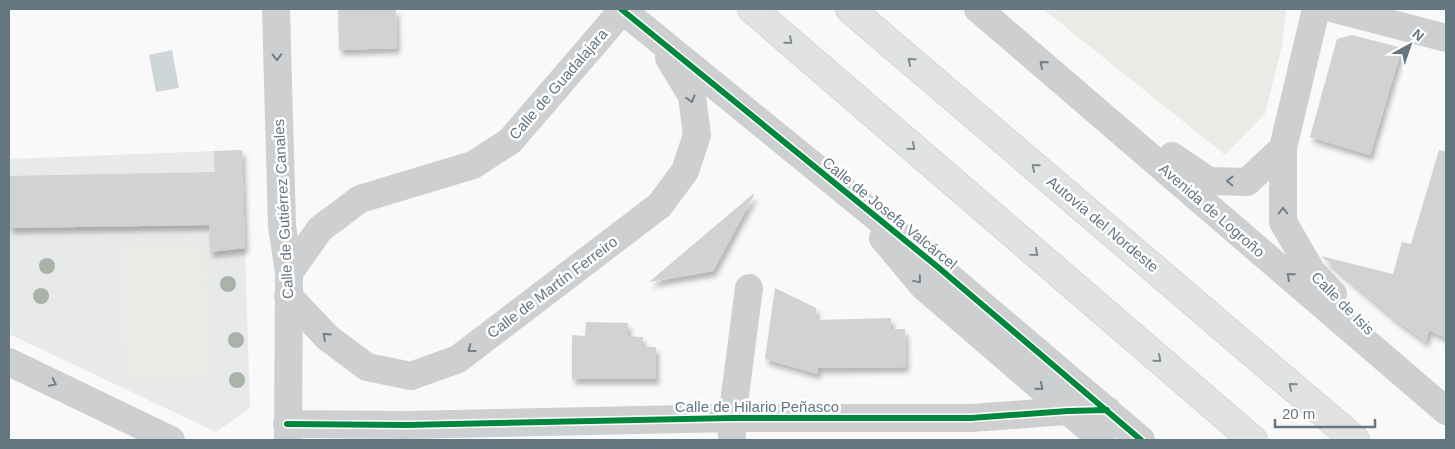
<svg xmlns="http://www.w3.org/2000/svg" width="1455" height="449" viewBox="0 0 1455 449" font-family="Arial,sans-serif">
  <style>
    .built { fill: #e8e9e9 }
    .green { fill: #e8ebe6 }
    .water { fill: #ced6d9 }
    .building { fill: #d0d2d3; filter: url(#shadow) }
    .lines { fill: none; stroke-linecap: round; stroke-linejoin: round }
    .highway-casing { stroke: #d5d6d6; stroke-width: 30 }
    .minor { stroke: #cecfd0; stroke-width: 28 }
    .highway { stroke: #e1e2e2; stroke-width: 28 }
    .minor-bridge { stroke: #cecfd0; stroke-width: 28 }
    .cycleway-casing { stroke: #fff; stroke-width: 9 }
    .cycleway { stroke: #00873e; stroke-width: 6 }
    .tree { fill: #a9b3a7 }
    .oneway { stroke: #7e8c96 }
    .oneway2 { stroke: #707f8b }
    .labels { text-anchor: middle; dominant-baseline: central; stroke-width: 5; stroke-linejoin: round; paint-order: stroke }
    .street-label { font-size: 15px; fill: #657683; stroke: #fff }
  </style>
  <defs>
    <filter id="shadow"><feDropShadow dx="3" dy="5.5" stdDeviation="2.5" flood-color="#0004"/></filter>
  </defs>
  <rect width="100%" height="100%" fill="#f9f9f9"/>
  <path class="built" d="M242,150L250,408L216,432L9,334V159Z"/>
  <path class="green" d="M1043,9H1286L1282,46L1265,114L1225,155Z
    M203,248L208,375L125,378L121,250Z"/>
  <path class="water" d="M172,50L179,88L156,92L149,55Z"/>
  <path class="building" d="M338,9H396L397,48L339,50Z
    M1352,35L1402,48L1370,155L1310,137L1337,39Z
    M242,150L245,248L210,252L209,225L9,228V176L215,172L214,151Z
    M1439,150L1446,151V338L1429,330L1426,342L1395,319L1321,256L1393,274L1402,242L1411,244Z
    M753,194L754,195L713,271L649,282Z
    M775,288L816,308L817,320L891,318V329H905L906,367L818,368V374L765,359Z
    M586,322L628,323V336L643,337V347H656V379H572V335L585,336Z"/>
  <g class="lines">
    <defs>
      <path id="highway" d="M752,9L1253,440
        M850,9L1355,440"/>
    </defs>
    <use href="#highway" class="highway-casing"/>
    <path class="minor" d="M276,9L282,226L289,273L288,440
      M621,9L939,268L1141,440
      M978,9L1446,411
      M1316,9L1283,148V222L1312,272L1333,294
      M1335,9L1446,38
      M1172,156L1209,181L1247,182L1283,148
      M883,238L924,287L1102,440
      M289,273L320,229L360,199L473,165L510,141L597,40
      M288,296L328,338L367,367L411,376L458,359L660,205L685,171L697,135L692,96L669,58
      M9,362L171,440
      M287,424L406,425L732,418H971L1068,411L1107,410
      M732,440V418L749,288"/>
    <use href="#highway" class="highway"/>
    <path class="minor-bridge" d="M597,40L623,9"/>
    <defs>
      <path id="cycleway" d="M621,9L939,268L1141,440
        M287,424L406,425L732,418H971L1068,411L1107,410"/>
    </defs>
    <use href="#cycleway" class="cycleway-casing"/>
    <use href="#cycleway" class="cycleway"/>
  </g>
  <g class="tree">
    <circle cx="47" cy="266" r="8"/>
    <circle cx="228" cy="284" r="8"/>
    <circle cx="41" cy="296" r="8"/>
    <circle cx="236" cy="340" r="8"/>
    <circle cx="237" cy="380" r="8"/>
  </g>
  <defs><path id="oneway-chevron" d="M-2-3.5L2.5 0L-2 3.5" fill="none" stroke-width="1.6" stroke-linecap="round" stroke-linejoin="round" transform="scale(1.25)"/></defs>
  <g class="oneway">
    <use href="#oneway-chevron" transform="translate(789 41) rotate(41)"/>
    <use href="#oneway-chevron" transform="translate(911 61) rotate(-140)"/>
    <use href="#oneway-chevron" transform="translate(912 147) rotate(41)"/>
    <use href="#oneway-chevron" transform="translate(1035 167) rotate(-140)"/>
    <use href="#oneway-chevron" transform="translate(1035 253) rotate(41)"/>
    <use href="#oneway-chevron" transform="translate(1158 359) rotate(41)"/>
    <use href="#oneway-chevron" transform="translate(1292 386) rotate(-140)"/>
  </g>
  <g class="oneway2">
    <use href="#oneway-chevron" transform="translate(277 57) rotate(89)"/>
    <use href="#oneway-chevron" transform="translate(1043 64) rotate(-139)"/>
    <use href="#oneway-chevron" transform="translate(691 99) rotate(74)"/>
    <use href="#oneway-chevron" transform="translate(1230 181) rotate(-179)"/>
    <use href="#oneway-chevron" transform="translate(1283 211) rotate(-90)"/>
    <use href="#oneway-chevron" transform="translate(1290 276) rotate(-139)"/>
    <use href="#oneway-chevron" transform="translate(918 280) rotate(50)"/>
    <use href="#oneway-chevron" transform="translate(326 336) rotate(-137)"/>
    <use href="#oneway-chevron" transform="translate(471 349) rotate(143)"/>
    <use href="#oneway-chevron" transform="translate(53 383) rotate(26)"/>
    <use href="#oneway-chevron" transform="translate(1040 387) rotate(41)"/>
  </g>
  <g class="labels">
    <g class="street-label">
      <text transform="translate(558 84) rotate(-49)">Calle de Guadalajara</text>
      <text transform="translate(283 209) rotate(-93)">Calle de Gutiérrez Canales</text>
      <text transform="translate(1212 210) rotate(41)">Avenida de Logroño</text>
      <text transform="translate(890 213) rotate(39)">Calle de Josefa Valcárcel</text>
      <text transform="translate(1103 224) rotate(40)">Autovía del Nordeste</text>
      <text transform="translate(552 287) rotate(-37)">Calle de Martín Ferreiro</text>
      <text transform="translate(1343 303) rotate(45)">Calle de Isis</text>
      <text x="757" y="406">Calle de Hilario Peñasco</text>
    </g>
  </g>
  <rect width="1455" height="449" fill="none" stroke="#657683" stroke-width="20"/>
  <g transform="translate(1410 45) rotate(40)" stroke="#ffffff" stroke-width="4" paint-order="stroke">
  <path d="M0-4L9 19L0 12L-9 19Z" fill="#657683"/>
  <text y="-8" font-size="14" font-weight="bold" text-anchor="middle" fill="#657683">N</text>
  </g>
  <path d="M1275 419v8h100v-8" fill="none" stroke="#657683" stroke-width="2.5"/>
  <text x="1282" y="419" font-size="15" fill="#657683" stroke="#ffffff" stroke-width="4" paint-order="stroke">20 m</text>
</svg>
